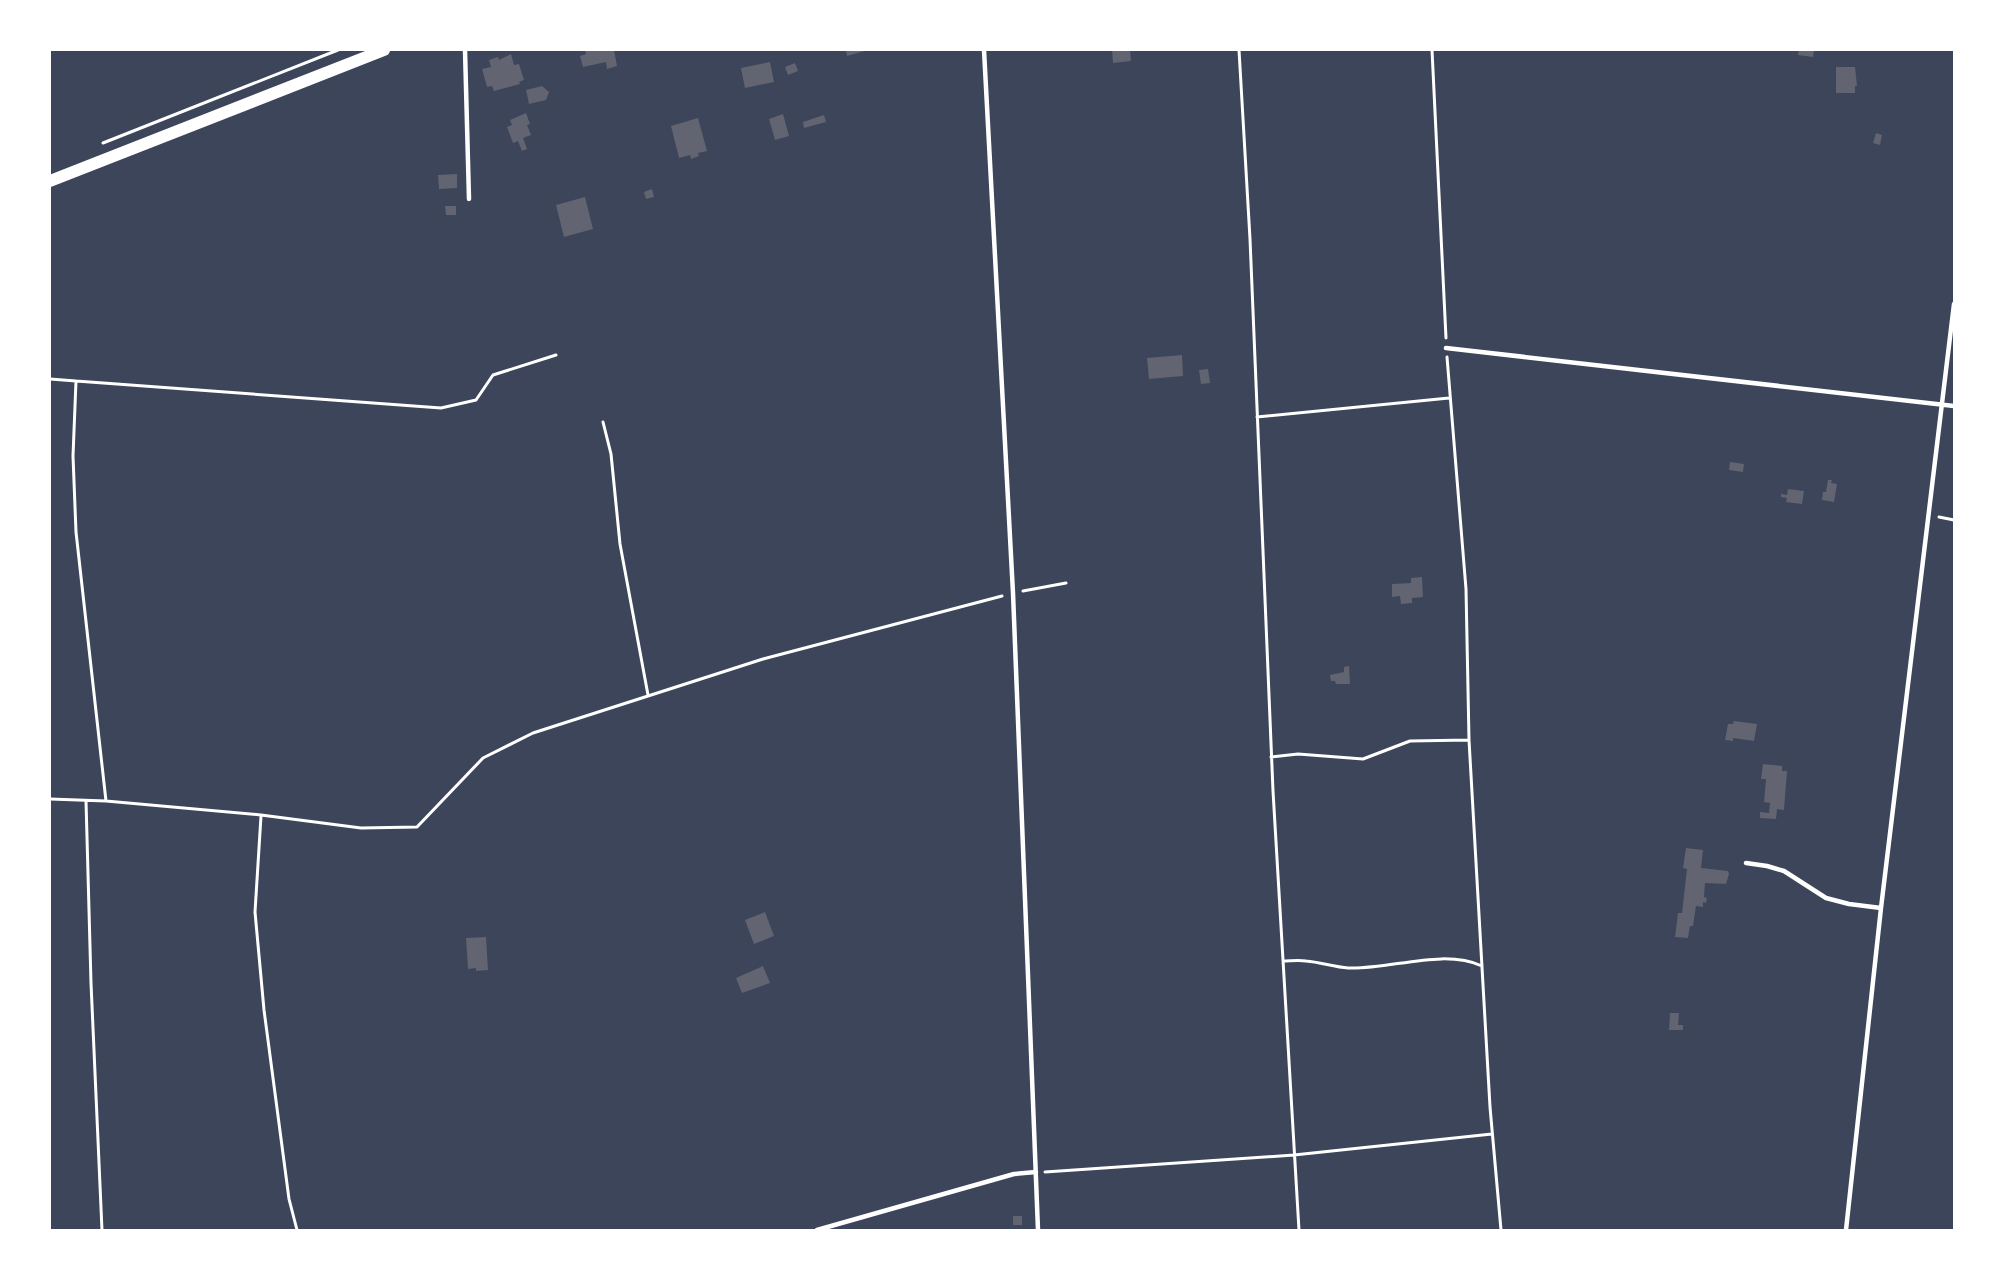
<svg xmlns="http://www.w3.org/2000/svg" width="2004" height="1280" viewBox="0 0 2004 1280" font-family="Signika,sans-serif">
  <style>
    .green { fill: #3c4559 }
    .building { fill: #626471 }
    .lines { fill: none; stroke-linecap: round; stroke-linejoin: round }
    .path { stroke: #fff; stroke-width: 3 }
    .service { stroke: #fff; stroke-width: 4.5 }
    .secondary { stroke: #fff; stroke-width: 12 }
  </style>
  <rect width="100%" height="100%" fill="#2d3142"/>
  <path class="green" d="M50,50H1954V1230H50Z"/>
  <path class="building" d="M585,50H614L617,66L607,69L606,62L583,67L580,56L586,54Z
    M846,50H868L847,56Z
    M1112,50H1130L1131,61L1113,63Z
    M1799,50H1814L1813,57L1798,55Z
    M511,54L514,65L519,64L524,80L519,82L520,84L494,91L492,86L487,87L482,69L491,67L489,60L498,57L499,60Z
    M770,62L774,82L745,88L741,68Z
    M795,63L798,71L788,75L785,67Z
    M1836,67H1855L1857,86H1855V93H1836Z
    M542,86L549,92L546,100L529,104L526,90Z
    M526,113L530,124L527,125L531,135L523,138L527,149L522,151L518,141L513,143L507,127L512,125L510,120Z
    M783,114L789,136L775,140L769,119Z
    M824,115L826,122L804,128L803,122Z
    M698,118L707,151L698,153L699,156L691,159L690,155L679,158L671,126Z
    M1876,133L1882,135L1880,145L1873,143Z
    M457,174V188L439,189L438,175Z
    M652,189L654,197L646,199L644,192Z
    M585,197L593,229L564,237L556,205Z
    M445,206H456V215H446Z
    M1182,355L1183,376L1149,379L1147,358Z
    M1208,369L1210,383L1201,384L1199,370Z
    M1730,462L1744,464L1743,472L1729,470Z
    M1828,480H1832L1831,483L1837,484L1834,502L1822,500L1823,492H1826Z
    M1788,489L1804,491L1802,504L1786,502L1787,498L1781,497V494L1787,495Z
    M1422,577L1423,597L1412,598V603L1401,604L1400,596L1392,597V584L1411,583V578Z
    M1349,666L1350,684H1336L1335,681H1331L1330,675L1344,672V667Z
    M1734,721L1757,724L1754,741L1733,738V741L1725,740L1728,724H1733Z
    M1763,764L1782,766V771H1787L1784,810L1777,809L1776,819L1760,818V812L1769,813L1770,803L1764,802L1766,779H1761Z
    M1686,848L1703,850L1701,868L1728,871L1729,874L1726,884L1705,883L1704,897L1707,898L1706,903L1703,902V907L1696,906L1693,926H1690L1688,938L1675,937L1678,913H1682L1687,869L1683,868Z
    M765,912L774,936L754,944L745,920Z
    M486,937L488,970L476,971V968L468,969L466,938Z
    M763,966L770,983L742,993L736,978Z
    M1670,1013H1679L1678,1025H1683V1030H1669Z
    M1013,1216H1022V1225H1013Z"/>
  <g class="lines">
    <path class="path" d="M1239,50L1250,239L1273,791L1299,1230
      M1432,50L1446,338
      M103,143L338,50
      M1447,357L1466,589L1469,740L1490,1107L1501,1230
      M50,379L76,381L73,456L76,532L106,801
      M76,381L441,408L476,400L493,375L556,355
      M1257,417L1449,398
      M603,422L611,454L620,544L648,695
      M1939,517L1954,520
      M1023,591L1066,583
      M1271,757L1298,754L1363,759L1410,741L1469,740
      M50,799L106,801L261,815L361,828L417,827L483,758L533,733L763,659L1002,596
      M86,801L91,983L102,1230
      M261,816L255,912L264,1010L289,1199L297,1230
      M1283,961C1290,961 1299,960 1306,961C1320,962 1334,967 1348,968C1390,970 1442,948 1482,966
      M1045,1172L1294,1155L1492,1134"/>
    <path class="service" d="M465,50L469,199
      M984,50L1013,593L1038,1230
      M1446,348L1954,406
      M1746,863L1767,866L1784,871L1826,898L1849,904L1881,908
      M817,1230L1014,1174L1036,1172
      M1846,1230L1881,908L1954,304"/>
    <path class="secondary" d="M50,181L384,50"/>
  </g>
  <rect width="2004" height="1280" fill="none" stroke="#ffffff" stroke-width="102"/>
</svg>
